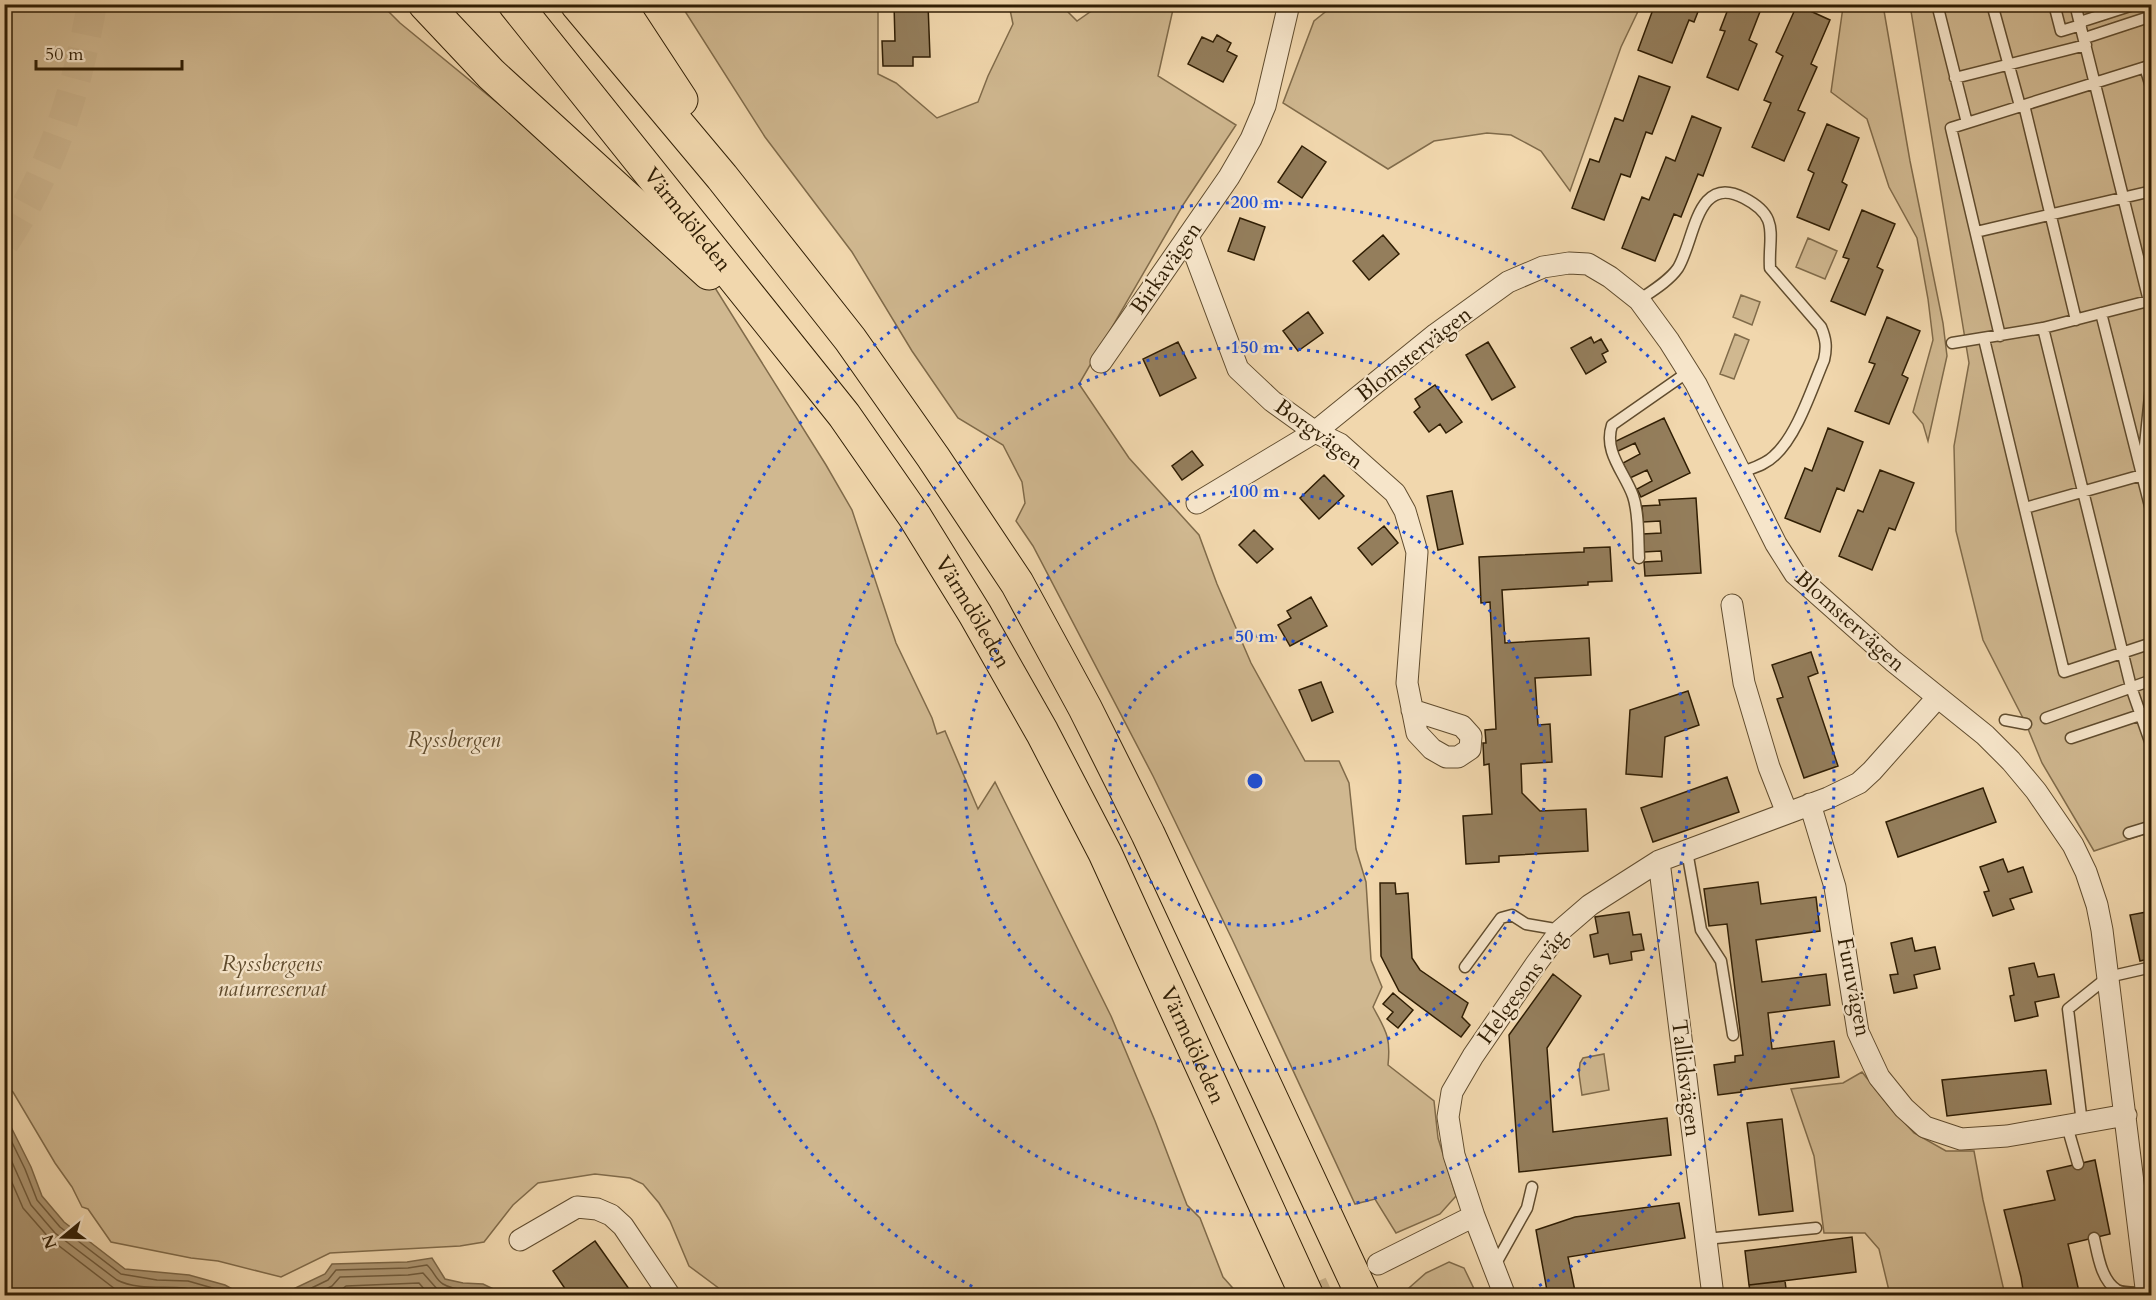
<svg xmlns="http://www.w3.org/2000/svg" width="2156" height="1300" viewBox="0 0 2156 1300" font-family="Cardo,serif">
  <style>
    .green { fill: #d0b890; stroke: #806b4a; stroke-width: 1.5 }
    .water { fill: #af9874; stroke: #7c6747; stroke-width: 1.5 }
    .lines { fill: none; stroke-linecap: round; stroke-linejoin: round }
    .shore { stroke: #705b3c; stroke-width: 1.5 }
    .building { fill: #947e5c; stroke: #301e04; stroke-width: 1.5 }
    .street-tunnel { stroke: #cab28b; stroke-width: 21; stroke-dasharray: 21 10; stroke-linecap: butt }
    .secondary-tunnel { stroke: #cab28b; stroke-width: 30; stroke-dasharray: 30 15; stroke-linecap: butt }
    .lane-casing { stroke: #604c2e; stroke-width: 13 }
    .street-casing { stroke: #604c2e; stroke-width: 23 }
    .highway-casing { stroke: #301e04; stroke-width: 35 }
    .lane { stroke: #f6e5ca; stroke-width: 10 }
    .street { stroke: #f6e5ca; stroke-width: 21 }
    .highway { stroke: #f1d7ad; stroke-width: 33 }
    .ring { fill: none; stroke: #1d4ed8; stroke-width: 3; stroke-dasharray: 3 6 }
    .labels { text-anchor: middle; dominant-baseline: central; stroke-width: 4.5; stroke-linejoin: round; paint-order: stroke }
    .street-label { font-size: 22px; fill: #301e04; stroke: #f6e5ca }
    .park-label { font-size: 22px; font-style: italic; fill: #604c2e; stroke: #f6e5ca }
    .centre { fill: #1d4ed8; stroke: #f6e5ca; stroke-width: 3 }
    .ring-label { font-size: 18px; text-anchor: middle; font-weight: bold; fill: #1d4ed8; stroke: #f6e5ca; stroke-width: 4.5; stroke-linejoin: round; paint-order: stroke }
  </style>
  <rect width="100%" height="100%" fill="#f1d7ad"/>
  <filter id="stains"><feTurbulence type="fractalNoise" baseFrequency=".00333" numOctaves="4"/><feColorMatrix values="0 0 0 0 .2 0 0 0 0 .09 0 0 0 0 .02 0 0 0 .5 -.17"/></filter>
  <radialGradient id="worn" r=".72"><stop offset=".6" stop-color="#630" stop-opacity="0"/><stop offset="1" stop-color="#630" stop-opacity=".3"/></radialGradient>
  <path class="green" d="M4,5H382L400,23L707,275L826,465L852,510L896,643L932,718L937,734L945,731L978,809L995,782L1111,1016L1155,1121L1187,1205L1200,1218L1223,1277L1239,1295H728L689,1266L670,1221L659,1203L643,1184L630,1178L595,1174L538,1183L513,1205L484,1242L460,1246L330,1253L281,1277L218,1261L191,1258L111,1242L88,1209L82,1207L72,1187L55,1163L13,1092L5,1085Z
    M681,5H878V74L896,83L937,118L978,102L988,76L1013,24L1009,5H1061L1077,21L1100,5H1174L1158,76L1236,125L1183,205L1079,384L1129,458L1199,535L1217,584L1251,663L1305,761H1339L1349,783L1356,849L1366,882L1371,960L1382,987L1373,1007C1386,1031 1391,1037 1388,1065L1434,1101L1438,1138L1456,1196L1440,1214L1396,1233L1375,1199L1355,1204L1232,939L1153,776L1033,546L1016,521L1025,503L1022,482L1003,445L958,418L912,351L852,252L765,137Z
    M1334,5V4L1641,5L1621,47L1570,191L1541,151L1511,135L1487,133L1434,141L1388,169L1283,103L1314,21Z
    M1837,5H1883L1910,161L1943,323L1947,356L1928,441L1923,424L1913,412L1933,340L1928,299L1917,238L1889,187L1867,119L1831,92L1843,7Z
    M1910,5H2151V832L2094,851L2042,763L2026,724L1983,640L1956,531L1954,446L1969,363Z
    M1808,238L1837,251L1825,279L1796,267Z
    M1741,295L1760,302L1752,325L1733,317Z
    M1735,334L1749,340L1734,379L1720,374Z
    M1604,1054L1609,1090L1582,1095L1579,1074L1580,1063L1583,1058Z
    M1862,1072L1889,1106L1914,1133L1946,1151H1974L1983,1200L2005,1295H1890L1879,1249L1865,1233H1824L1814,1156L1791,1089L1843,1083Z
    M1449,1262L1464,1268L1477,1295H1401L1426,1273Z"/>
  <path class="water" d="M4,1113L31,1167L42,1196L64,1222L125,1269L189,1275L225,1285L243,1295L285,1293L325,1274L332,1264L407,1262L432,1258L445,1279L463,1283L483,1284L506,1295H5Z"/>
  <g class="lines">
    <path class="shore" d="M4,1126L25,1169L37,1200L60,1227L121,1274L157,1280L188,1281L223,1291L232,1296
      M4,1144L31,1205L55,1233L117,1280C136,1290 163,1286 184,1288C194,1289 203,1293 212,1296
      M4,1164L23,1208L50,1239L115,1289L152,1296
      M295,1296L328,1280L336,1270L408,1268L427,1265C433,1270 436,1280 443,1284C457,1293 477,1288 492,1296
      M312,1296L332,1286L340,1277L408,1275L423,1273L438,1290L456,1296
      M333,1296L346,1286L419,1283L430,1296"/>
  </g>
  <path class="building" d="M894,4H928L930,57H913V66H883L882,41H895Z
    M1655,4H1701L1694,22L1689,20L1672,63L1638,50Z
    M1730,4H1763L1749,40L1757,44L1738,90L1707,77L1725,31L1720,30Z
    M1797,5L1830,20L1811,64L1817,67L1798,110L1805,113L1784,161L1752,147L1771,103L1764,100L1783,56L1776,52Z
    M1217,35L1231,43L1227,51L1237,56L1223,82L1188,64L1202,37L1213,42Z
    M1639,76L1670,87L1652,134L1646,132L1630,177L1621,174L1604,220L1572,208L1590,159L1599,162L1615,118L1623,121Z
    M1692,116L1721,128L1703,176L1698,174L1681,217L1674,214L1655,261L1622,248L1642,197L1649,200L1666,157L1675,161Z
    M1827,124L1859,138L1842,182L1847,185L1829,230L1797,217L1814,173L1808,170Z
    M1302,146L1326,162L1302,198L1278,182Z
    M1862,210L1895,224L1877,267L1883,270L1865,315L1831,301L1849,259L1843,257Z
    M1240,218L1265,227L1254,260L1228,251Z
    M1383,235L1399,254L1369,280L1353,261Z
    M1308,312L1323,333L1298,351L1283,331Z
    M1887,317L1920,331L1902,375L1908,378L1889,424L1855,411L1875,364L1869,362Z
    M1591,337L1594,343L1601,339L1608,351L1602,354L1606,362L1586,374L1571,348Z
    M1178,342L1196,378L1160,396L1143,359Z
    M1488,342L1515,387L1492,400L1466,355Z
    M1435,385L1462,422L1446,433L1440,424L1429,432L1414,412L1420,407L1415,399Z
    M1664,418L1690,473L1641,497L1637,489L1652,481L1647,470L1630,478L1623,463L1640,454L1635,443L1616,452L1612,443Z
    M1828,428L1863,442L1844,491L1837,488L1820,532L1785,518L1805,468L1812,471Z
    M1192,451L1203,465L1182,480L1172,466Z
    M1880,470L1914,483L1895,530L1889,528L1872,570L1839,556L1858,510L1863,512Z
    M1324,475L1344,496L1319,519L1300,498Z
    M1452,491L1463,544L1438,550L1427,496Z
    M1696,498L1701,573L1645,576L1644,562L1662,561L1661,551L1644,552L1643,534L1661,533L1660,521L1643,522L1642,506L1660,505L1659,500Z
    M1384,526L1398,543L1372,565L1358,548Z
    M1254,530L1273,549L1257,563L1239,545Z
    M1610,547L1612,581L1588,582V585L1502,590L1505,643L1589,638L1591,675L1535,678L1538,725L1550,724L1552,762L1521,764L1522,793L1540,811L1586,809L1588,851L1499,856V862L1466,864L1463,816L1492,814L1489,764L1484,765L1483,743H1486L1485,730L1496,729L1490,602L1481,603L1479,557L1584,552V548Z
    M1311,597L1327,626L1290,646L1278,625L1291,618L1287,611Z
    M1811,652L1818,673L1808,677L1838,766L1804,778L1777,699L1783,697L1772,665Z
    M1321,682L1333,712L1312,721L1299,690Z
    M1688,691L1699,725L1665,737L1662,777L1626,774L1630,710Z
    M1727,777L1739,812L1653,842L1641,808Z
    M1983,788L1996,822L1898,857L1886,822Z
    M2003,859L2008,872L2023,867L2032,892L2010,899L2014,909L1993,916L1984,892L1989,891L1980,867Z
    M1758,882L1761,904L1816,897L1820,931L1756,940L1762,982L1826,974L1830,1005L1768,1013L1772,1049L1834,1041L1839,1077L1741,1090V1092L1718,1095L1714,1065L1735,1062V1056L1743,1055L1727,924L1709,926L1704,889Z
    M1380,883H1395L1396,894L1408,893L1412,958L1420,970L1468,1003L1462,1017L1470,1025L1461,1037L1399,991L1381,956Z
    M2152,911V958L2140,961L2130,915Z
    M1629,912L1633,935L1641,934L1644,950L1631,952L1632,960L1610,964L1608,954L1594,957L1590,935L1598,933L1595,917Z
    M1912,938L1915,951L1935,947L1940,969L1914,975L1917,988L1894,993L1890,975L1898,974L1891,943Z
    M2034,963L2038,977L2054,974L2059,997L2035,1002L2038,1016L2015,1021L2010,996L2014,995L2009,968Z
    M1553,974L1581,996L1547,1048L1553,1132L1667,1118L1671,1155L1519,1172L1509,1035Z
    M1393,993L1413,1010L1398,1028L1387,1019L1393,1012L1383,1004Z
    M2046,1070L2051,1104L1947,1116L1942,1080Z
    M1782,1119L1793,1211L1759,1215L1747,1123Z
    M2095,1160L2110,1234L2068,1244L2080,1296H2024L2021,1277L2004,1210L2055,1200L2047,1171Z
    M1679,1203L1685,1238L1568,1257L1576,1296H1548L1536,1230L1575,1217Z
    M1852,1237L1856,1272L1749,1285L1745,1251Z
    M595,1241L634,1296H570L553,1271Z
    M1785,1281L1787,1296H1751L1749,1285Z"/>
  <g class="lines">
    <path class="street-tunnel" d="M1311,1296L1365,1271"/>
    <path class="secondary-tunnel" d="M4,243C52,170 77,90 92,4"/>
    <defs>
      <path id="lane" d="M1937,4L1967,123
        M1992,4L2020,106
        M2054,4L2061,31L2081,25
        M2075,4L2149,301
        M2080,22L2136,4
        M2085,38L2152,16
        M2145,67L2152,90
        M1955,78L2086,45
        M2024,105L2076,320
        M1976,232L2152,191
        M1639,300C1652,291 1669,281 1678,268C1695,240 1696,173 1744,198C1781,217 1768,235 1770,268L1821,327C1826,339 1827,347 1824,360C1812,388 1797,436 1774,456C1765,465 1752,468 1740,473
        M2101,313L2152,514
        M2043,328L2131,687L2152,747
        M2000,336L1951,128L2152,65
        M1984,339L2064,672L2152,643
        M1952,343L2043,328L2152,300
        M2025,508L2142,475L2152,376
        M1639,558C1638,540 1639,513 1633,496C1625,473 1603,452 1612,425L1688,372
        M2046,718L2152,680
        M2005,720L2026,724
        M2071,738L2152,711
        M2129,833L2152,826
        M1687,851L1701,930L1721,961L1733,1035
        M1465,967L1501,918L1512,915L1526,924L1561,930
        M2082,1123L2068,1009L2108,977L2152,967
        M2067,1126L2078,1164
        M2094,1238C2098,1255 2101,1280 2117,1290C2124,1294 2138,1292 2146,1293
        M1706,1239L1816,1228
        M1495,1265L1527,1208L1532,1187"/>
      <path id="street" d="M1188,236L1238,369L1272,401L1315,432L1340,444L1395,493L1405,511L1417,552L1407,683L1417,733L1432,749L1446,757H1458L1470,749L1471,736L1462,726L1412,710
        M1101,362L1229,177L1251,139L1265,106L1289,4
        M1197,503L1315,432L1436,334L1508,282L1543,267L1569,263L1588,264L1610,277L1639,300L1669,341L1696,384L1776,544L1795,574L1893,661L1985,735L2011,761L2036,791L2073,845L2086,872L2097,905L2102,930L2147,1296
        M1732,605L1744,683L1769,767L1787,813
        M1810,804L1835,887L1858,1032L1879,1077L1904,1108L1925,1127L1961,1139L2007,1136L2126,1115
        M1659,861L1713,1296
        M520,1240L577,1207L597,1209L611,1215L623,1226L670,1296
        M1378,1264L1474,1216
        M1505,1296L1474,1216L1454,1155L1448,1117L1452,1092L1473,1056L1536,964L1561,930L1590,905L1659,861L1828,798L1859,783L1872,771L1937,698"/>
      <g id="highway">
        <path d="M425,4L491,74L709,273"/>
        <path id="s1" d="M515,4L844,415L915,517L975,614L1042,732L1105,853L1307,1296"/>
        <path d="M577,4L722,177L850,339L933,457L1017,583L1085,708L1148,834L1363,1296"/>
        <path d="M618,4L681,100"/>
      </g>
    </defs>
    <use href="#lane" class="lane-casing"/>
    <use href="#street" class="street-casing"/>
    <use href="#highway" class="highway-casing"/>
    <use href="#lane" class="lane"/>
    <use href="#street" class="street"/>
    <use href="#highway" class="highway"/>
  </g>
  <g class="ring">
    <circle cx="1255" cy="781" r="145"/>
    <circle cx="1255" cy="781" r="290"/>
    <circle cx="1255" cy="781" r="434"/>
    <path d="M988 1295A579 579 0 1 1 1522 1295"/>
  </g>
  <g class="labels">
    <g class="street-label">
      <text stroke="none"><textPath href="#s1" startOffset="276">Värmdöleden</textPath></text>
      <text transform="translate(1166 268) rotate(-55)">Birkavägen</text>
      <text transform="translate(1414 354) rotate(-38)">Blomstervägen</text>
      <text transform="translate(1319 434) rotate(36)">Borgvägen</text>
      <text stroke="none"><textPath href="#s1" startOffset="762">Värmdöleden</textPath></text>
      <text transform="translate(1850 621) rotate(42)">Blomstervägen</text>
      <text transform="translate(1522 987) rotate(-54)">Helgesons väg</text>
      <text transform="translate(1854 987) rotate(79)">Furuvägen</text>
      <text stroke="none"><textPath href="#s1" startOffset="1248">Värmdöleden</textPath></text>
      <text transform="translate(1686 1078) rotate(83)">Tallidsvägen</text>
    </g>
    <g class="park-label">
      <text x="454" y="740">Ryssbergen</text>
      <text x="272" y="964">Ryssbergens<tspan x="272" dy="25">naturreservat</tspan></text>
    </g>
  </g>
  <circle cx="1255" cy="781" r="9" class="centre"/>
  <g class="ring-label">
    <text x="1255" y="208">200 m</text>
    <text x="1255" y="353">150 m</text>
    <text x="1255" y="497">100 m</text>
    <text x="1255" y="642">50 m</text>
  </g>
  <rect width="2156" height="1300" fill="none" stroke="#f1d7ad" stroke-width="24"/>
  <rect x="6" y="6" width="2144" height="1288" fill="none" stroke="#301e04" stroke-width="3"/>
  <rect x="12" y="12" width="2132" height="1276" fill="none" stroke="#301e04" stroke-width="1.5"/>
  <g transform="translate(63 1237) rotate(251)" stroke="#f6e5ca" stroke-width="4.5" paint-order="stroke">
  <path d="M0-4.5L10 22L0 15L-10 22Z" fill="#301e04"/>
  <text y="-9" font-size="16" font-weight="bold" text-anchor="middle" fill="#301e04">N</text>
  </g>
  <path d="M36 60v9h146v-9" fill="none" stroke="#301e04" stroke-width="3"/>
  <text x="45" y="60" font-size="18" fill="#301e04" stroke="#f6e5ca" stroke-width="4.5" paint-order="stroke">50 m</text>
  <rect width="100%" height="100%" filter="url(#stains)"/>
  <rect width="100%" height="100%" fill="url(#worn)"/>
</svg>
